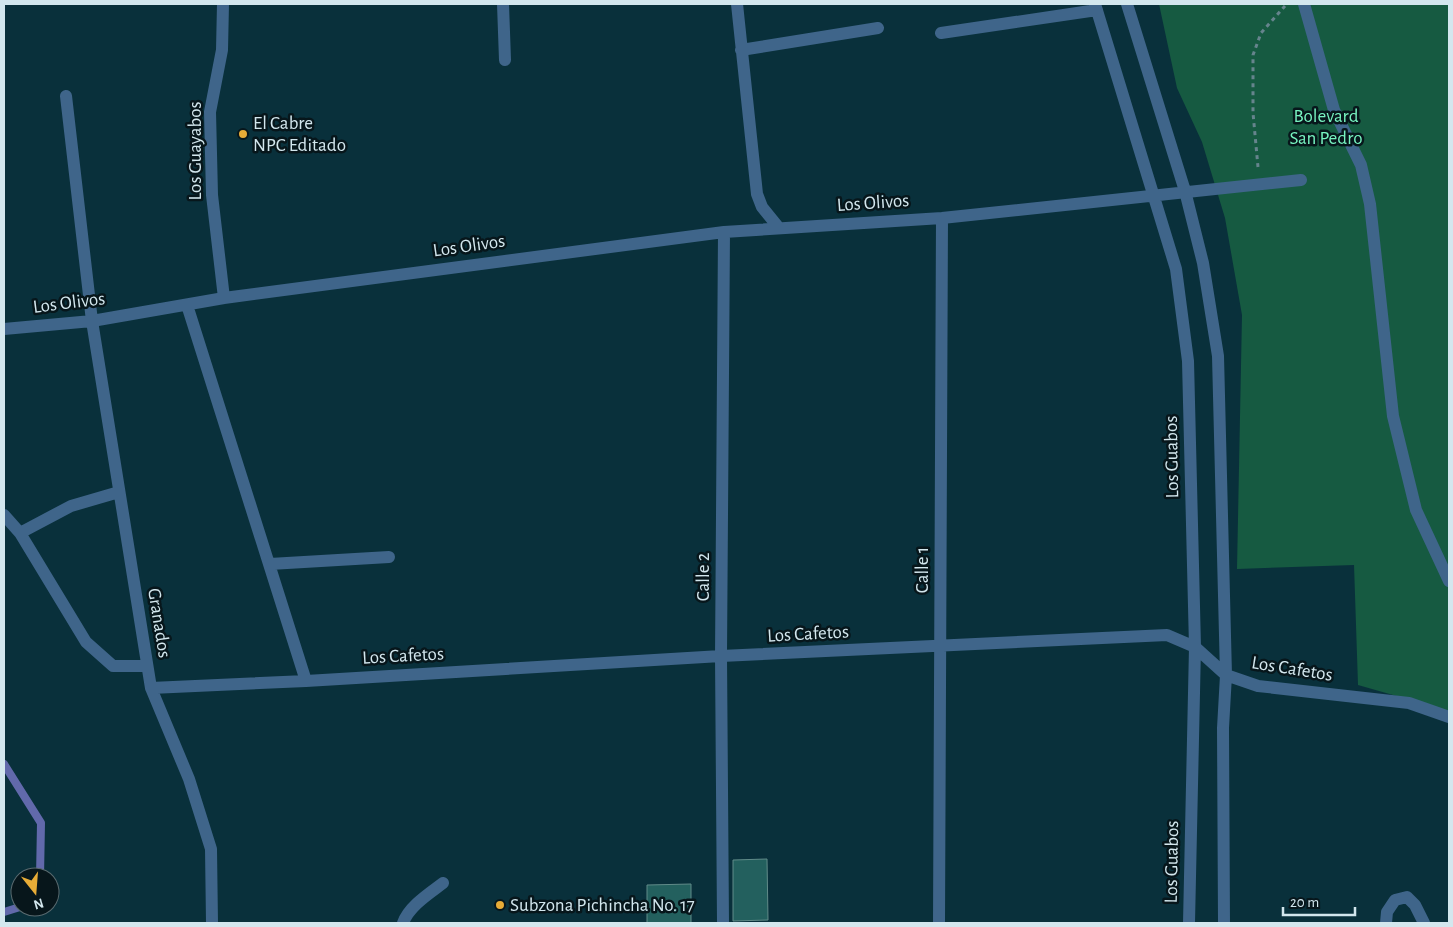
<svg xmlns="http://www.w3.org/2000/svg" width="1453" height="927" viewBox="0 0 1453 927" font-family="'Alegreya Sans',sans-serif">
  <style>
    .green { fill: #165a41 }
    .lines { fill: none; stroke-linecap: round; stroke-linejoin: round }
    .stream { stroke: #6169ab; stroke-width: 8 }
    .building { fill: #23605e; stroke: #618b89 }
    .path { stroke: #66848d; stroke-width: 3; stroke-dasharray: 4 4; stroke-linecap: butt }
    .minor { stroke: #3f658a; stroke-width: 12 }
    .poi-dot { fill: #e7ac37; stroke: #07161b; stroke-width: 2 }
    .labels { text-anchor: middle; dominant-baseline: central; stroke-width: 5; stroke-linejoin: round; paint-order: stroke }
    .park-label { font-size: 19px; fill: #77f3c0; stroke: #07161b }
    .poi-label { font-size: 19px; fill: #d3e7ee; stroke: #07161b; text-anchor: start }
    .street-label { font-size: 19px; fill: #d3e7ee; stroke: #07161b }
  </style>
  <rect width="100%" height="100%" fill="#09303b"/>
  <path class="green" d="M1159,4H1449V711L1358,685L1354,565L1237,569L1242,315L1225,218L1202,142L1177,88Z"/>
  <g class="lines">
    <path class="stream" d="M4,764L41,823L40,877
      M4,912L20,907"/>
  </g>
  <path class="building" d="M767,859L768,920L733,921V860Z
    M691,884V923H647V885Z"/>
  <g class="lines">
    <path class="path" d="M1258,167L1253,113V55L1261,33L1285,6"/>
    <path class="minor" d="M223,4L222,50L210,112L212,195L224,298
      M503,4L505,60
      M737,4L757,194L762,207L779,228
      M1095,4L1176,269L1188,361L1195,647L1189,923
      M1127,4L1185,191L1203,263L1218,356L1226,675L1223,728L1224,923
      M1304,4L1334,110L1361,165L1370,204L1393,416L1416,510L1449,581
      M941,33L1097,10
      M741,50L878,28
      M66,96L92,321L151,688L189,779L211,849L212,923
      M187,305L306,681
      M4,329L92,321L224,298L724,232L942,218L1301,180
      M4,515L20,533L86,642L113,666H147
      M20,533L71,506L119,492
      M270,564L389,557
      M151,688L306,681L721,656L1167,635L1195,647L1226,675L1258,686L1409,703L1449,717
      M403,923C409,906 430,893 443,883
      M723,923L721,656L724,232
      M939,923L942,218
      M1386,923L1387,912L1395,900L1407,897L1415,905L1424,923"/>
  </g>
  <g class="poi-dot">
    <circle cx="243" cy="134" r="5"/>
    <circle cx="500" cy="905" r="5"/>
  </g>
  <g class="labels">
    <g class="park-label">
      <text x="1326" y="116">Bolevard<tspan x="1326" dy="22">San Pedro</tspan></text>
    </g>
    <g class="poi-label">
      <text x="253" y="123">El Cabre<tspan x="253" dy="22">NPC Editado</tspan></text>
      <text x="510" y="905">Subzona Pichincha No. 17</text>
    </g>
    <g class="street-label">
      <text transform="translate(195 151) rotate(-90)">Los Guayabos</text>
      <text transform="translate(873 203) rotate(-4)">Los Olivos</text>
      <text transform="translate(469 246) rotate(-8)">Los Olivos</text>
      <text transform="translate(69 303) rotate(-7)">Los Olivos</text>
      <text transform="translate(1172 457) rotate(-91)">Los Guabos</text>
      <text transform="translate(922 570) rotate(-90)">Calle 1</text>
      <text transform="translate(703 577) rotate(-90)">Calle 2</text>
      <text transform="translate(159 623) rotate(81)">Granados</text>
      <text transform="translate(808 634) rotate(-3)">Los Cafetos</text>
      <text transform="translate(403 656) rotate(-3)">Los Cafetos</text>
      <text transform="translate(1292 669) rotate(9)">Los Cafetos</text>
      <text transform="translate(1172 862) rotate(-89)">Los Guabos</text>
    </g>
  </g>
  <rect width="1453" height="927" fill="none" stroke="#d3e7ee" stroke-width="10"/>
  <g transform="translate(35 892) rotate(163)"><circle r="24" fill="#07161b" stroke="#596a6f"/>
  <path d="M0-4L9 19L0 12L-9 19Z" fill="#e7ac37"/>
  <text y="-8" font-size="14" font-weight="bold" text-anchor="middle" fill="#d3e7ee">N</text>
  </g>
  <path d="M1283 907v8h72v-8" fill="none" stroke="#d3e7ee" stroke-width="2.5"/>
  <text x="1290" y="907" font-size="15" fill="#d3e7ee" stroke="#07161b" stroke-width="4" paint-order="stroke">20 m</text>
</svg>
